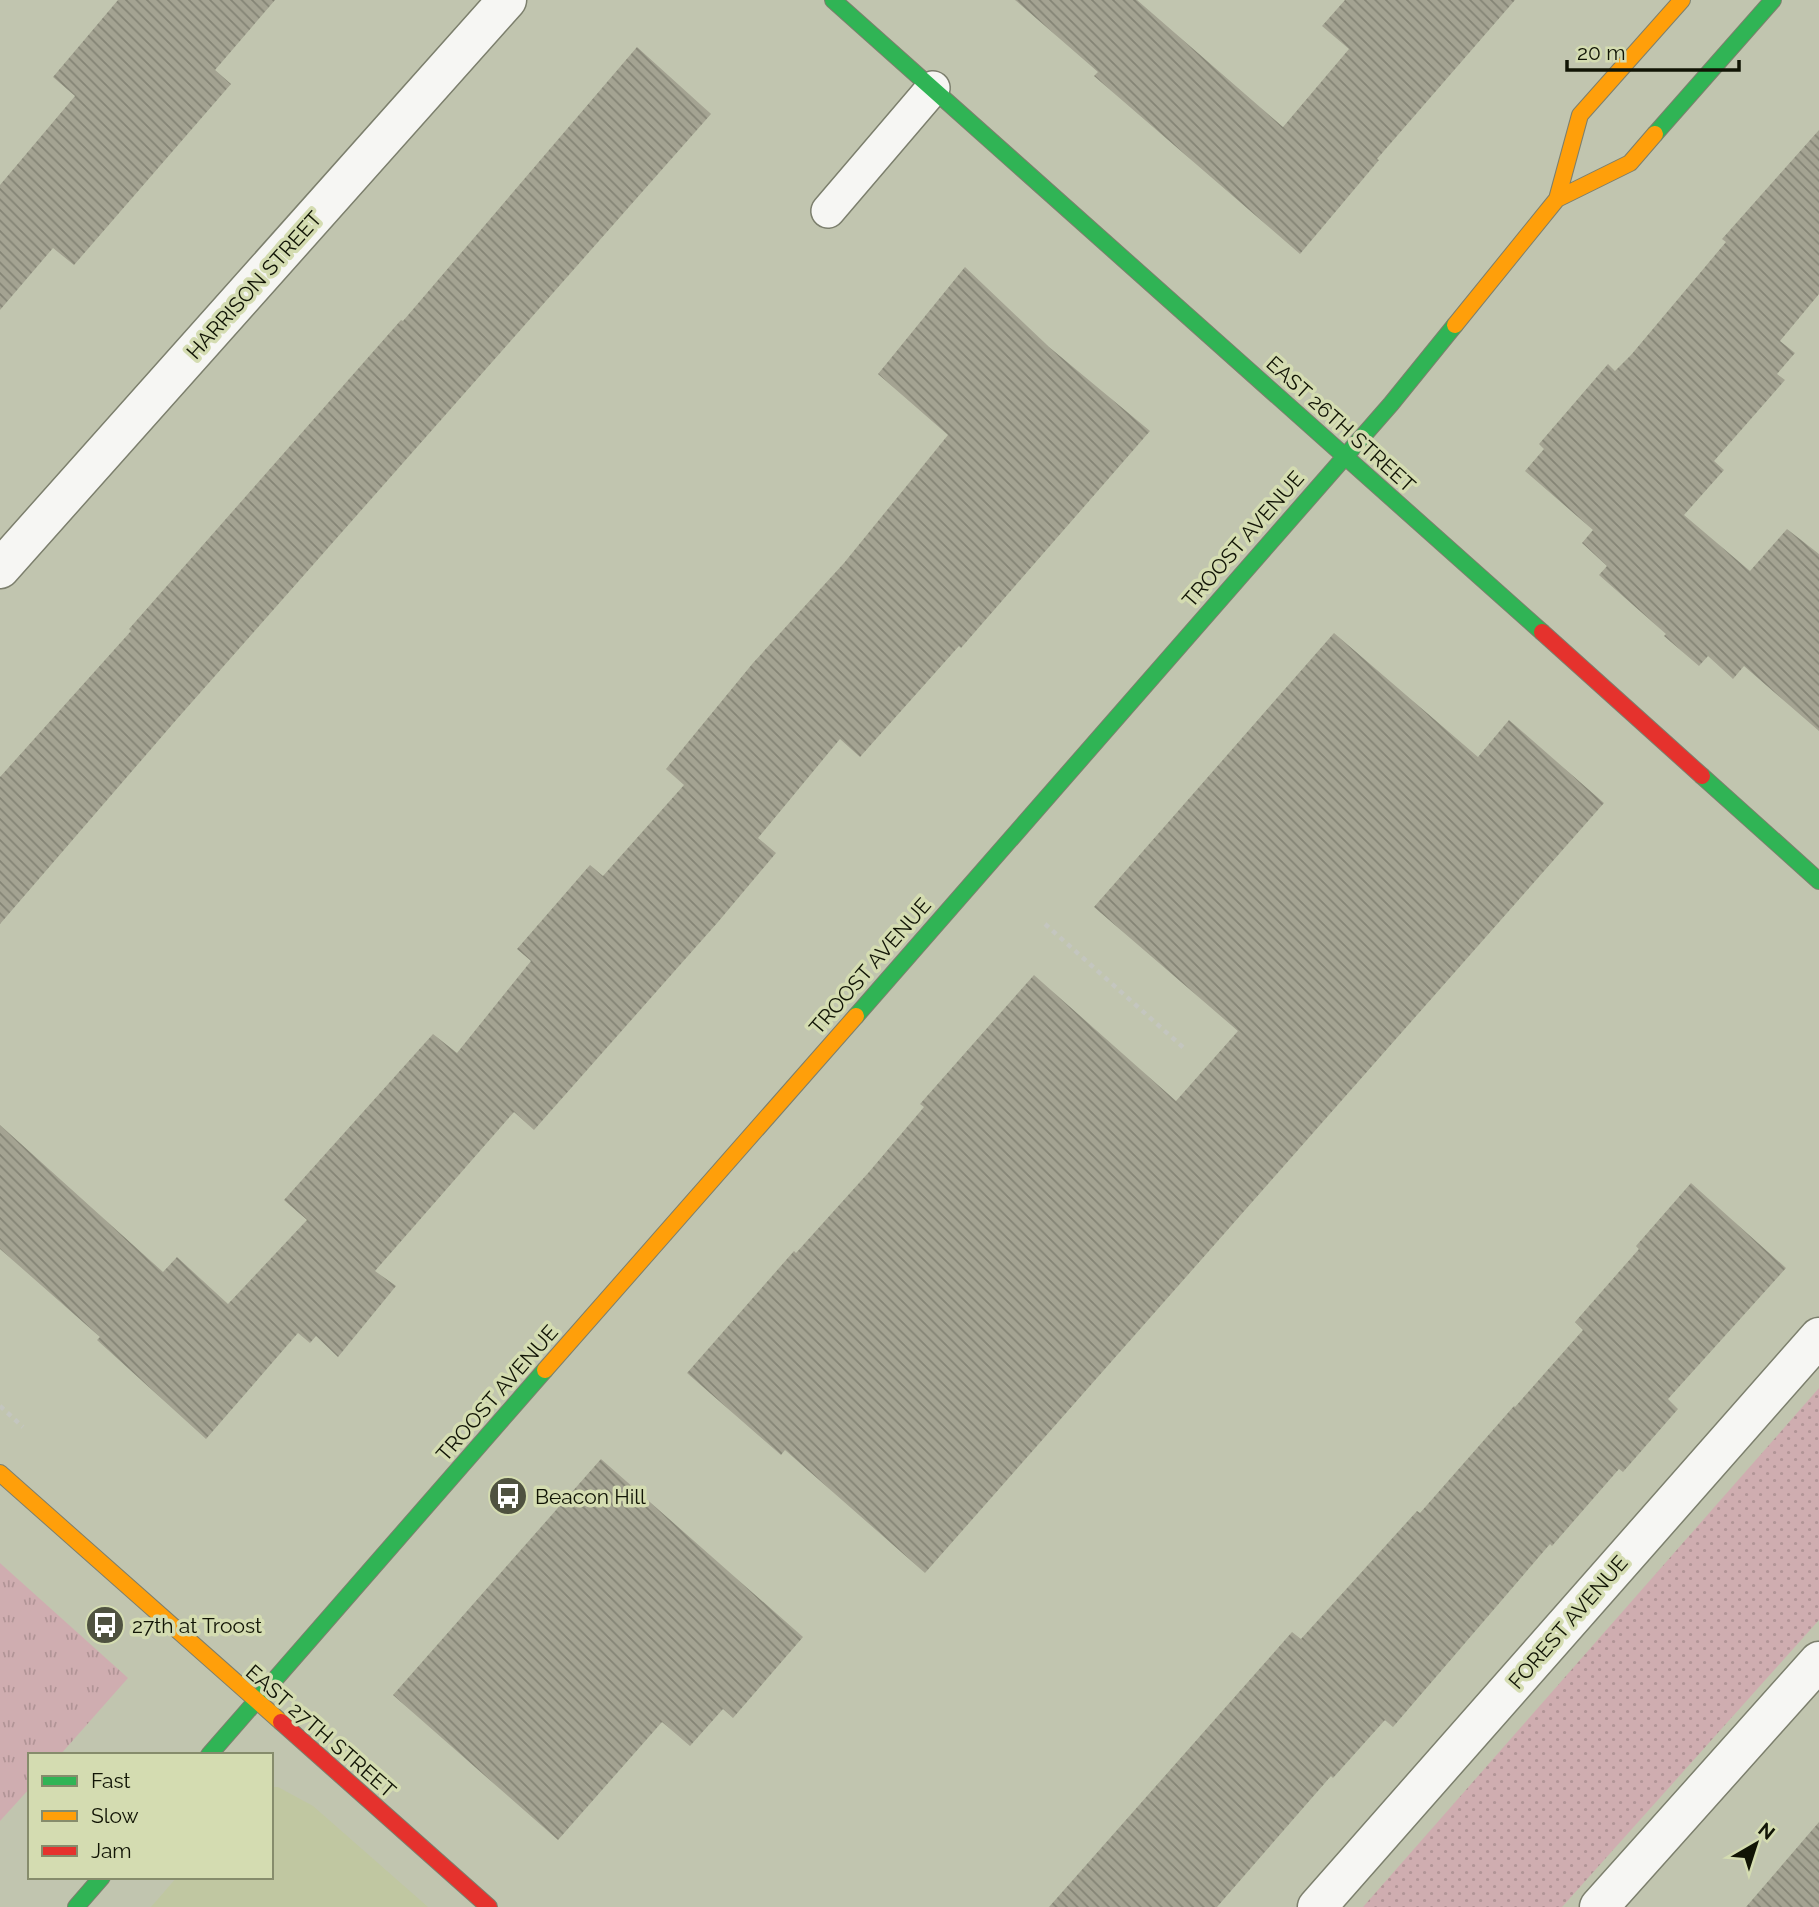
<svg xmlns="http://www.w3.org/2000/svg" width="1819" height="1907" viewBox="0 0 1819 1907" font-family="Raleway,sans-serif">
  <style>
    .built { fill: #c0c7a1 }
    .grass { fill: url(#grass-tufts) }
    .park { fill: url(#park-dots) }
    .building { fill: url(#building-back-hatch) }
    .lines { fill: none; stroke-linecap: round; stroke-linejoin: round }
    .lane-casing { stroke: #7c7f6d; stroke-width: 36 }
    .street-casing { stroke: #7c7f6d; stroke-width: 41 }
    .fast-casing { stroke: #7c7f6d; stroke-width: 18 }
    .slow-casing { stroke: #7c7f6d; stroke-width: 18 }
    .jam-casing { stroke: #7c7f6d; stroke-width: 18 }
    .path { stroke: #c4c6bf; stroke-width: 4.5; stroke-dasharray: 5 5; stroke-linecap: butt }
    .lane { stroke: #f6f6f3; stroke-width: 33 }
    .street { stroke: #f6f6f3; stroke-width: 38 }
    .fast { stroke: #30b455; stroke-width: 16 }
    .slow { stroke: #ff9f0a; stroke-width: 16 }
    .jam { stroke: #e5322d; stroke-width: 16 }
    .labels { text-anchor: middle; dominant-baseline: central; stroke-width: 7; stroke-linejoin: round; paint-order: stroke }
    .street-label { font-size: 21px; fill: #111405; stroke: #d4dcb1 }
    .poi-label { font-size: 21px; fill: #111405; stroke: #d4dcb1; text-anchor: start }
  </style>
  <defs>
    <pattern id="grass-tufts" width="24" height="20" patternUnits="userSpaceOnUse" patternTransform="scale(1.75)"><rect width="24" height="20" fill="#cfadb0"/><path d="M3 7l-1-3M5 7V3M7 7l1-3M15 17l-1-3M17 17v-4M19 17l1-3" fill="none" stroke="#b19496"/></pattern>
    <pattern id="park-dots" width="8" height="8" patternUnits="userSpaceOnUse" patternTransform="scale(1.75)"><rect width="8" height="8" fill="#cfadb0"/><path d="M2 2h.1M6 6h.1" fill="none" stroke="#b19496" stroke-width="1.8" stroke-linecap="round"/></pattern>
    <pattern id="building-back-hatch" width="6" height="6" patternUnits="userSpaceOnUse" patternTransform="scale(1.75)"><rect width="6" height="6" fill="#a4a392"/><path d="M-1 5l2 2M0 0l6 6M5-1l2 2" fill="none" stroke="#848475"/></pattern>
  </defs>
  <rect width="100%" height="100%" fill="#c1c5af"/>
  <path class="built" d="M271,1787H278L313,1806L428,1907H151L177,1877H271Z"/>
  <path class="grass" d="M0,1563L128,1678L60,1755H30V1788L0,1821Z"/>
  <path class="park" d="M1819,1388V1620L1562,1907H1363Z"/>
  <path class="building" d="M118,0H275L215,70L231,84L74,265L53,248L0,310V185L75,96L53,77Z
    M1015,0H1137L1283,127L1349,49L1322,26L1345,0H1515L1377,159L1379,160L1300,254L1094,76L1098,72Z
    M637,47L711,114L177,719L0,924V777L131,631L129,629L401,320L403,321Z
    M1819,130V294L1780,341L1795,353L1777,374L1785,380L1714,461L1724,470L1684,515L1750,571L1787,529L1819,554V731L1744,666L1733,679L1708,656L1699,666L1664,636L1666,634L1599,575L1607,566L1582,543L1593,530L1525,471L1544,449L1539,444L1608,364L1615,371L1631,355L1726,242L1722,239Z
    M965,267L1049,347L1150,431L961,648L959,646L860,757L840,739L758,838L776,853L718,922L534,1130L514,1112L375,1271L396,1286L338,1357L316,1336L310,1343L298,1333L206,1439L97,1340L100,1337L0,1249V1125L163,1272L177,1257L228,1304L307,1220L284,1200L433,1034L457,1053L531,961L517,949L590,865L603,876L684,785L666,769L753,663L844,563L948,435L878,374Z
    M1334,633L1478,757L1509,720L1604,803L925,1573L785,1450L781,1455L687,1373L794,1251L796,1253L869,1172L924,1107L920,1104L1034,975L1176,1101L1238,1031L1094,907Z
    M1691,1183L1786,1268L1668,1399L1678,1409L1623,1472L1619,1469L1552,1546L1550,1544L1393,1727L1385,1720L1333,1778L1331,1776L1217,1907H1049L1292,1632L1301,1639L1417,1511L1420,1513L1514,1406L1515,1407L1583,1330L1575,1322L1639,1249L1636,1246Z
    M601,1459L803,1637L733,1718L723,1709L690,1746L662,1722L558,1840L393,1695Z
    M1819,1822V1907H1746Z"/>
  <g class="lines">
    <defs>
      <path id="lane" d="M828,211L933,88"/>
      <path id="street" d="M0,569L507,0
        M1317,1907L1819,1337
        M1599,1907L1819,1661"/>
      <path id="fast" d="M833,0L1542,632
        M1655,134L1773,0
        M1702,776L1819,881
        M856,1016L1391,404L1455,325
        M209,1755L545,1370
        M76,1907L102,1877"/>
      <path id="slow" d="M1557,199L1580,115L1682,0
        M1455,325L1557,199L1630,163L1655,134
        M545,1370L856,1016
        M0,1473L281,1722"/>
      <path id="jam" d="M1542,632L1702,776
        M281,1722L489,1907"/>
    </defs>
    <use href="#lane" class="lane-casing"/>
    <use href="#street" class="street-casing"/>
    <use href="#fast" class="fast-casing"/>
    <use href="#slow" class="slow-casing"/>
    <use href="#jam" class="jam-casing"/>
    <path class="path" d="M1045,924L1185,1049
      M0,1406L23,1427"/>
    <use href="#lane" class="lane"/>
    <use href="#street" class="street"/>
    <use href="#fast" class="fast"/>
    <use href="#slow" class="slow"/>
    <use href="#jam" class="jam"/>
  </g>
  <defs>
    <symbol id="bus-disc" viewBox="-11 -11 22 22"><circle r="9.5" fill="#4f5240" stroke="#d4dcb1"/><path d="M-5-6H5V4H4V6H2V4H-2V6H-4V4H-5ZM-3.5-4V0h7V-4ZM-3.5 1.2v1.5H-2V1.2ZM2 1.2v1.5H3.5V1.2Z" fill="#fff"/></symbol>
  </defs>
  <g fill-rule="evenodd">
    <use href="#bus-disc" x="486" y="1474" width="44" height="44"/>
    <use href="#bus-disc" x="83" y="1603" width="44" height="44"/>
  </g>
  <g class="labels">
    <g class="street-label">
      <text transform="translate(254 285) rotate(-48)">HARRISON STREET</text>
      <text transform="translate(1341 424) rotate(42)">EAST 26TH STREET</text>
      <text transform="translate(1243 539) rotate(-49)">TROOST AVENUE</text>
      <text transform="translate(870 966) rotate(-49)">TROOST AVENUE</text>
      <text transform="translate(497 1393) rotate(-49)">TROOST AVENUE</text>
      <text transform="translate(1568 1622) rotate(-49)">FOREST AVENUE</text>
      <text transform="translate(321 1731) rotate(41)">EAST 27TH STREET</text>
    </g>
    <g class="poi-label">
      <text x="535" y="1496">Beacon Hill</text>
      <text x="132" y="1625">27th at Troost</text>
    </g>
  </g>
  <rect x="28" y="1753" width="245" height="126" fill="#d4dcb1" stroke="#868c6c" stroke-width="2"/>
  <rect x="42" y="1776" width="35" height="10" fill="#30b455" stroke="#868c6c" stroke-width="2"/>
  <text x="91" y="1788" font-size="21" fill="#111405">Fast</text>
  <rect x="42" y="1811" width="35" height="10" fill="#ff9f0a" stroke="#868c6c" stroke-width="2"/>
  <text x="91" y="1823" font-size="21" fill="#111405">Slow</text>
  <rect x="42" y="1846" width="35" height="10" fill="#e5322d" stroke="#868c6c" stroke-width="2"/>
  <text x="91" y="1858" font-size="21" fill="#111405">Jam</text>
  <g transform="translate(1756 1844) rotate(39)" stroke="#d4dcb1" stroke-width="5" paint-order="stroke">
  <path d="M0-5L12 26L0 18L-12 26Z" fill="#111405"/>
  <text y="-10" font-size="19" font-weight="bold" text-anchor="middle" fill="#111405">N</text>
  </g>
  <path d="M1567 60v10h172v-10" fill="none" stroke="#111405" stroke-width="3.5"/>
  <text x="1577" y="60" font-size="21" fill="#111405" stroke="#d4dcb1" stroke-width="5" paint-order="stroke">20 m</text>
</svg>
